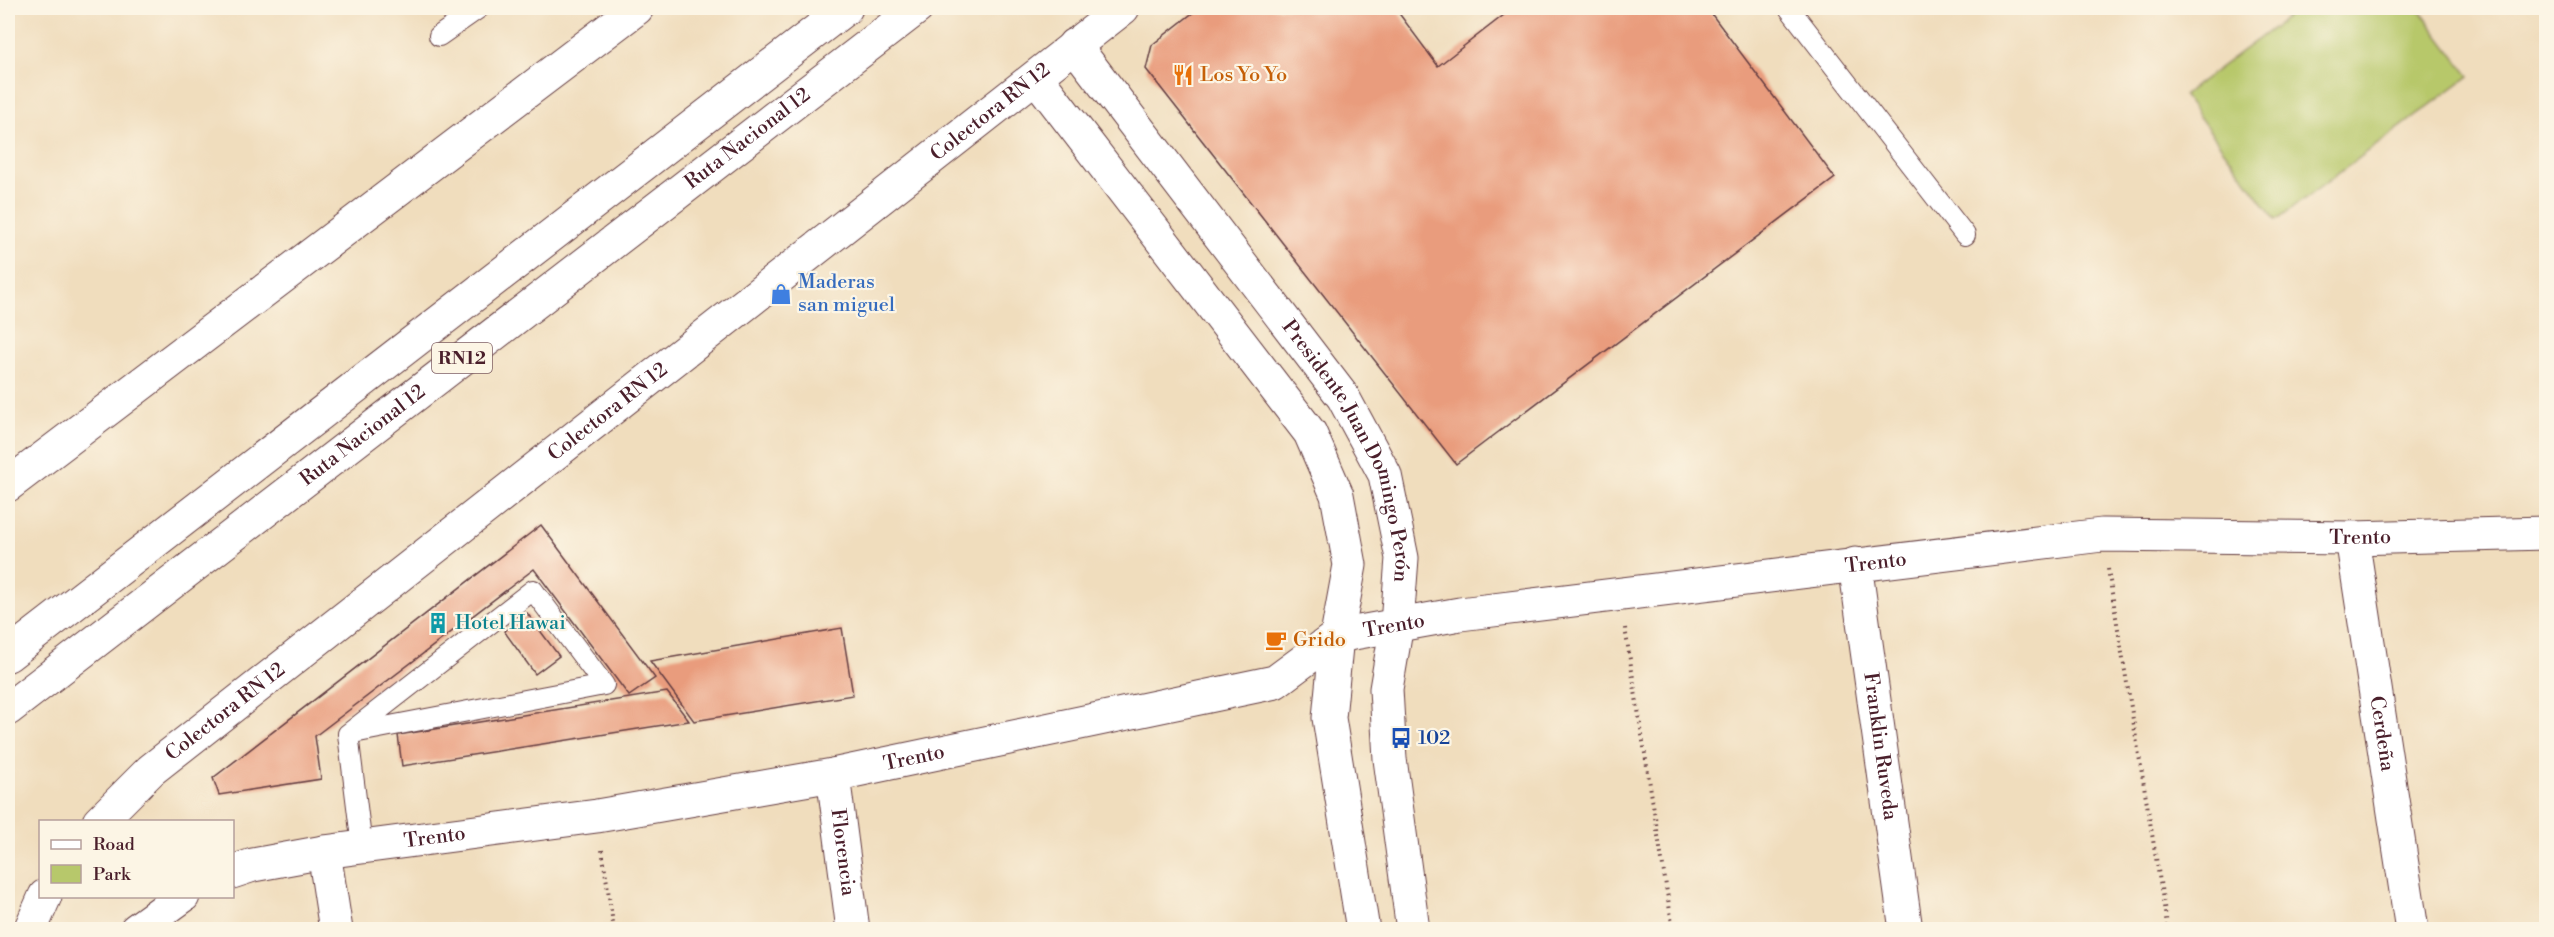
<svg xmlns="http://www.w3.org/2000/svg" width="2554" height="937" viewBox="0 0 2554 937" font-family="'Libre Bodoni',serif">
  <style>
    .green { fill: #b7c86b; stroke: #80744b; stroke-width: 1.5 }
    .building { fill: #e99c7d }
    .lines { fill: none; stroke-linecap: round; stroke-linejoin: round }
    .service-casing { stroke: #633c41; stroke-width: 22 }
    .minor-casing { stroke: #633c41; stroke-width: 35 }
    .tertiary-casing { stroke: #633c41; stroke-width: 35 }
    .secondary-casing { stroke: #633c41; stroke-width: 35 }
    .trunk-casing { stroke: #633c41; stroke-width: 35 }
    .path { stroke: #633c41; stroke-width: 4; stroke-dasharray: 1.5 4.5; stroke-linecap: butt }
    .service { stroke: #fff; stroke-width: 20 }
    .minor { stroke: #fff; stroke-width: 33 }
    .tertiary { stroke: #fff; stroke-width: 33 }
    .secondary { stroke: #fff; stroke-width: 33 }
    .trunk { stroke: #fff; stroke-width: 33 }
    .labels { text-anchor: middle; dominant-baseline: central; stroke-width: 4.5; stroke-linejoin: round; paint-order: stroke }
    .shield { fill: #fcf5e5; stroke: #7f5f63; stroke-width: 1.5 }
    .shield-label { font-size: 18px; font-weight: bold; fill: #4a1f2b }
    .food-label { font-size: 20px; fill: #c56008; stroke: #fcf5e5; text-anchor: start }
    .street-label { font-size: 20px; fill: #4a1f2b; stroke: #fcf5e5 }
    .shop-label { font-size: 20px; fill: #366cbe; stroke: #fcf5e5; text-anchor: start }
    .culture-label { font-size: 20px; fill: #0d838f; stroke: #fcf5e5; text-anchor: start }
    .transit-label { font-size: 20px; fill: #164399; stroke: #fcf5e5; text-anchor: start }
  </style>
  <rect width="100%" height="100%" fill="#fcf5e5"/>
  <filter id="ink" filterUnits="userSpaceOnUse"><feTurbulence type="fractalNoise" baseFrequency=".0167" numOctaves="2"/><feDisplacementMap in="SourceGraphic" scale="12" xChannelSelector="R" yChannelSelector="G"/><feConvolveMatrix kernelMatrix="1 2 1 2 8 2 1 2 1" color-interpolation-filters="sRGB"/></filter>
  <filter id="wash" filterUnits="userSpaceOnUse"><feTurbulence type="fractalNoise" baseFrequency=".008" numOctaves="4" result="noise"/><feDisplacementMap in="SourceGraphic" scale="24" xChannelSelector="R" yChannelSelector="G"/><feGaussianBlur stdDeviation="1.35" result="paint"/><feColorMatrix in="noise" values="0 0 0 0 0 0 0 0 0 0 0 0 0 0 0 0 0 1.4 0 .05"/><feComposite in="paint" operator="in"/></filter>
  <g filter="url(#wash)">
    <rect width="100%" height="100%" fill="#f0ddbd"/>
    <path class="green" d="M2300,8H2418L2469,76L2276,220L2183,95Z"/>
    <g id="blocks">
      <path class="building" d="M1199,8H1395L1438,66L1513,8H1707L1835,178L1456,464L1146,69L1152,45Z
        M541,525L655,678L629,696L534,569L315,736L321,779L219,795L213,778Z
        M527,613L559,656L535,674L504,631Z
        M842,628L853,695L694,721L650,661Z
        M667,692L689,721L402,766L398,735Z"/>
    </g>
  </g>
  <g filter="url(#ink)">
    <use href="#blocks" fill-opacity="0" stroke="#633c41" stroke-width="1.5"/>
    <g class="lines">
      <defs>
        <path id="service" d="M1789,8L1965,235
          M439,36L479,8
          M533,590L604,685L348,734Z
          M348,734L362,847"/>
        <g id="minor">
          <path d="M8,485L637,8"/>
          <path id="s1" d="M2352,538L2412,930"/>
          <path id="s2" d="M1855,564L1906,930"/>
          <path d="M8,655L846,8"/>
          <path id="s3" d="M833,775L853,930"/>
          <path d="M324,852L336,930"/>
          <path id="s4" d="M232,872L253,865L324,852L597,816L833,775L1275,682L1337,636L1460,614L2102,535L2352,538L2546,533"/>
          <path d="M136,930L183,896"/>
        </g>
        <g id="tertiary">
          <path id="s5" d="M99,822L151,770L1123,8"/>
          <path d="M30,930L45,896"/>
        </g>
        <g id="secondary">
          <path id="s6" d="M1074,45L1343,397L1385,475L1402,558L1397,624L1386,689L1390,759L1413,930"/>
          <path d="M1036,77L1310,433L1337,495L1350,565L1337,636L1329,718L1363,930"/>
        </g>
        <g id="trunk">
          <path id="s7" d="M8,709L917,8"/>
        </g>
      </defs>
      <use href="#service" class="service-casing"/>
      <use href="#minor" class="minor-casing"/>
      <use href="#tertiary" class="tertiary-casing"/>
      <use href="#secondary" class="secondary-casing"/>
      <use href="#trunk" class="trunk-casing"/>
      <path class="path" d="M2108,569L2168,930
        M1625,628L1673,930
        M602,850L614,930"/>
      <use href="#service" class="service"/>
      <use href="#minor" class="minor"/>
      <use href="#tertiary" class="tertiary"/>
      <use href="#secondary" class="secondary"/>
      <use href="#trunk" class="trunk"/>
    </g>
  </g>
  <defs>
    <symbol id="restaurant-bare" viewBox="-9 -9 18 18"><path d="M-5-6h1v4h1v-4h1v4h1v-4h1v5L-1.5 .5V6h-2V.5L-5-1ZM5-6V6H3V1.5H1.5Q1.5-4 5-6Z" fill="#e8710a" stroke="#fcf5e5" stroke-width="2.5" paint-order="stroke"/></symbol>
    <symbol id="shop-bare" viewBox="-9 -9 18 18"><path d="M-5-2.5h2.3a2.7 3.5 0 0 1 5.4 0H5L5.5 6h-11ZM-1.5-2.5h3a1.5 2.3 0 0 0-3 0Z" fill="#3f7fe0" stroke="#fcf5e5" stroke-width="2.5" paint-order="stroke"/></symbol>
    <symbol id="building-bare" viewBox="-9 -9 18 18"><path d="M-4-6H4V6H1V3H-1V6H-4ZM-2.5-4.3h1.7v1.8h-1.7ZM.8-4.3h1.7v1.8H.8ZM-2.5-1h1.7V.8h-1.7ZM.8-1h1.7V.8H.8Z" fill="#0f9aa8" stroke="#fcf5e5" stroke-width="2.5" paint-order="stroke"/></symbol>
    <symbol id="cafe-bare" viewBox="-9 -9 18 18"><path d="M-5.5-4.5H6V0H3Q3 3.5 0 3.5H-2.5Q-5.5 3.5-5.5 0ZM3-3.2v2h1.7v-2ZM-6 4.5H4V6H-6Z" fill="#e8710a" stroke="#fcf5e5" stroke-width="2.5" paint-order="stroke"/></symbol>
    <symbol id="bus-bare" viewBox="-9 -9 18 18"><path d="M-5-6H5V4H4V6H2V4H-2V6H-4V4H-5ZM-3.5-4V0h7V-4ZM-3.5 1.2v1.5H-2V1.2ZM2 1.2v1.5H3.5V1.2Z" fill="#1a4fb4" stroke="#fcf5e5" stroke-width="2.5" paint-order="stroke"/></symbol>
  </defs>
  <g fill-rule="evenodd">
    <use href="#restaurant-bare" x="1168" y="60" width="30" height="30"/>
    <use href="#shop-bare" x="766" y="279" width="30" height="30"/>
    <use href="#building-bare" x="423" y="608" width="30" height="30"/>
    <use href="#cafe-bare" x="1261" y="625" width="30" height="30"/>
    <use href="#bus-bare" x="1386" y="723" width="30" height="30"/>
  </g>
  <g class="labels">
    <rect class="shield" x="432" y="343" width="60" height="30" rx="4.5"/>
    <g class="shield-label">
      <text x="462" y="358">RN12</text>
    </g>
    <g class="food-label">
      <text x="1200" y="75">Los Yo Yo</text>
      <text x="1293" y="640">Grido</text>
    </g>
    <g class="street-label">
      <text stroke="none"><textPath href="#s5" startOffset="1140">Colectora RN 12</textPath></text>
      <text stroke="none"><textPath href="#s7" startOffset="934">Ruta Nacional 12</textPath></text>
      <text stroke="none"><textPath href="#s5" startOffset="654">Colectora RN 12</textPath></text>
      <text stroke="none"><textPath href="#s7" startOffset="448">Ruta Nacional 12</textPath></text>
      <text stroke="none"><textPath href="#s6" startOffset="495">Presidente Juan Domingo Perón</textPath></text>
      <text stroke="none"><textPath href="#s4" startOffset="2168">Trento</textPath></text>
      <text stroke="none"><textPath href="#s4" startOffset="1682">Trento</textPath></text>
      <text stroke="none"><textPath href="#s4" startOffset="1196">Trento</textPath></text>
      <text stroke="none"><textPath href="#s5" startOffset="168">Colectora RN 12</textPath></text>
      <text stroke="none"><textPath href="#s1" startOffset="198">Cerdeña</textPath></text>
      <text stroke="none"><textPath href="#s2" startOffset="184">Franklin Ruveda</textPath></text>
      <text stroke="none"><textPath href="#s4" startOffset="692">Trento</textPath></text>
      <text stroke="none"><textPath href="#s4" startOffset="206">Trento</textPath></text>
      <text stroke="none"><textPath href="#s3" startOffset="78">Florencia</textPath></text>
    </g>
    <g class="shop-label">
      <text x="798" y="282">Maderas<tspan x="798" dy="23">san miguel</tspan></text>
    </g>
    <g class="culture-label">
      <text x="455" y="623">Hotel Hawai</text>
    </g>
    <g class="transit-label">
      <text x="1418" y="738">102</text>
    </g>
  </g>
  <rect width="2554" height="937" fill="none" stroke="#fcf5e5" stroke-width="30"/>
  <rect x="39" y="820" width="195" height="78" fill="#fcf5e5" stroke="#b59f9b" stroke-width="1.5"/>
  <rect x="51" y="840" width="30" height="9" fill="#ffffff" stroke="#b59f9b" stroke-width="1.5"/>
  <text x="93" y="850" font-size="18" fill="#4a1f2b">Road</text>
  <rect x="51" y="865" width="30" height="18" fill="#b7c86b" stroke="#b59f9b" stroke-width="1.5"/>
  <text x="93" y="880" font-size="18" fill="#4a1f2b">Park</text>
</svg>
